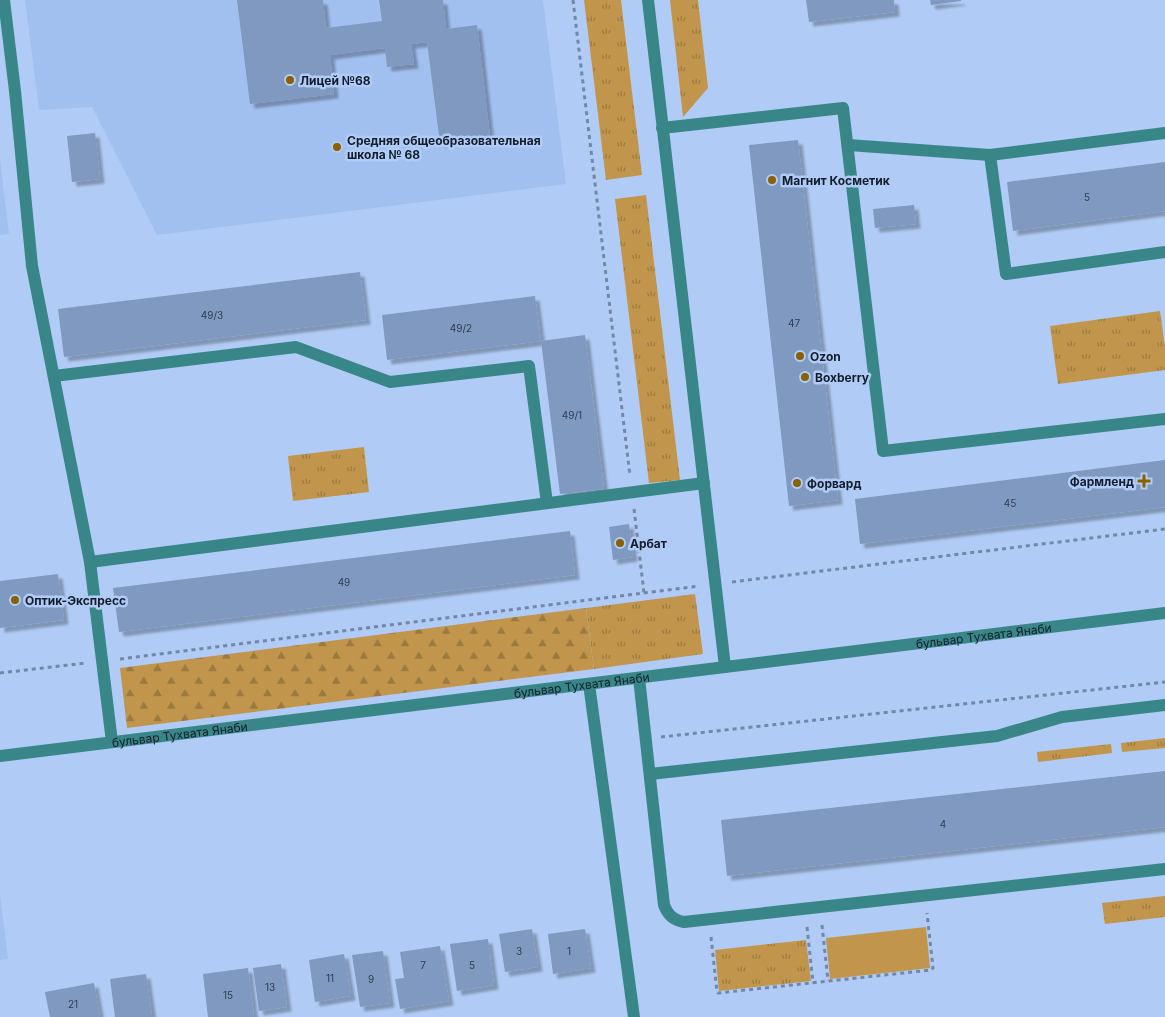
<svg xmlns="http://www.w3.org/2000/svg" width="1165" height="1017" viewBox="0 0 1165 1017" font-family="Inter,sans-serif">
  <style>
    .built { fill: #a1bfef }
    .grass { fill: url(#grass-tufts) }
    .forest { fill: url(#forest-firs) }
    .pitch { fill: #c1964c }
    .building { fill: #7f99c0; filter: url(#shadow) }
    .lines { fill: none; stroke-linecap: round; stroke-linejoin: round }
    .path { stroke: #7387a7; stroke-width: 3; stroke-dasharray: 4 4; stroke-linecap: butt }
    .minor { stroke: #398689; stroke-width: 12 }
    .poi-dot { fill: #8a6000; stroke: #b0cbf5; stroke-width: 2 }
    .labels { text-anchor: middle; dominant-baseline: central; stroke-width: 5; stroke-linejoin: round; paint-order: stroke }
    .number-label { font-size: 10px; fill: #2e3c51 }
    .poi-label { font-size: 12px; font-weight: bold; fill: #131d2c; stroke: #b0cbf5; text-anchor: start }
    .street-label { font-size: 12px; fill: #131d2c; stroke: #b0cbf5 }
  </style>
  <defs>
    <pattern id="grass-tufts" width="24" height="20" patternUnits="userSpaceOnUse" patternTransform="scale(1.25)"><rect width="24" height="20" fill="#c1964c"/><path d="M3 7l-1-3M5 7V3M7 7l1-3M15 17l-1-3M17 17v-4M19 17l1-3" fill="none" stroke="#9c7a3f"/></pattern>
    <pattern id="forest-firs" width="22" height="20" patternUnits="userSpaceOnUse" patternTransform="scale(1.25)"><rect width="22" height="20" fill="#c1964c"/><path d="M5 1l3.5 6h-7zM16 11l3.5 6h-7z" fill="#9c7a3f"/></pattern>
    <filter id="shadow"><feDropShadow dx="4.5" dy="4.5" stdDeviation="1" flood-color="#0004"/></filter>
  </defs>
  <rect width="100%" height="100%" fill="#b0cbf5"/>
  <path class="built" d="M25,0H543L566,184L157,235L92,107L39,110Z
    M0,160L9,234L0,235Z
    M0,896L8,959L0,960Z"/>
  <path class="grass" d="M584,0H621L642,175L606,180Z
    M670,0H698L708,88L683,117Z
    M646,195L680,480L649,483L615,199Z
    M1160,311L1165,347V370L1058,384L1050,326Z
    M364,447L369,492L293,501L288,456Z
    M695,594L703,654L594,669L586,608Z
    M1165,738V748L1122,752L1121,743Z
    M1111,744L1112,753L1038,762L1037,752Z
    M1165,896V917L1105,924L1102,903Z
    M806,940L811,981L719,991L715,950Z"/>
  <path class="forest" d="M586,608L594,669L127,728L120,668Z"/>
  <path class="pitch" d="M926,927L930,968L830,979L826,938Z"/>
  <path class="building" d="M237,0H323L326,28L382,21L379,0H443L446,29L477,25L490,137L440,143L427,42L411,44L414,64L387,67L385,48L330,55L334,94L250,104Z
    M806,0H894L895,12L809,22Z
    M930,0H961V1L931,5Z
    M95,133L100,179L72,182L67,136Z
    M798,140L838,500L789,506L749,145Z
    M1165,162V211L1013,231L1007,182Z
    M914,205L916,224L875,228L873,209Z
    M360,272L366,320L64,357L58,309Z
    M535,296L541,341L387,360L382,315Z
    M585,335L604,489L560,494L541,341Z
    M1165,460V507L860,544L855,499Z
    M629,524L633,557L613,560L609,527Z
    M570,531L575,575L119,632L113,588Z
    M58,574L64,620L0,628V581Z
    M1165,771V827L727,876L721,820Z
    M532,929L538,967L505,972L499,934Z
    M585,929L591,968L553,974L548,934Z
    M488,939L494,985L457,991L450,944Z
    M440,946L449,1001L400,1009L395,979L404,978L400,952Z
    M383,951L390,1003L360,1007L352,955Z
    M344,954L351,996L315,1002L309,960Z
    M281,964L287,1007L259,1011L253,968Z
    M248,968L254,1017H208L203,974Z
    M146,974L152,1017H115L110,979Z
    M94,983L100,1017H50L45,992Z"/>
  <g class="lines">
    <path class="path" d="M573,0L630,476
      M634,509L644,593
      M732,582L1165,529
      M120,659L699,586
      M0,673L86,663
      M661,737L1165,682
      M822,925L828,981
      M807,927L813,983
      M711,937L717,992L718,993L931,970L933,968L927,913"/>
    <g class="minor">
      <path d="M4,0L15,91L32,266L90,562L112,742"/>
      <path d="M648,0L725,667"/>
      <path d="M662,128L843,108L883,451L1165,419"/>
      <path d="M848,145L990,155L1165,133"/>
      <path d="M990,155L1006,274L1165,252"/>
      <path d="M54,376L296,347L390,382L529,366L547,503"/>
      <path d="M90,562L704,483"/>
      <path d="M639,678L664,905C668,915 673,920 684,922L1165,869"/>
      <path d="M589,684L634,1017"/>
      <path id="s1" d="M0,756L1165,613"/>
      <path d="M650,774L997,736L1062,717L1165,705"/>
    </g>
  </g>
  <g class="poi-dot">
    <circle cx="290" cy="80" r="5"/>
    <circle cx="337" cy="147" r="5"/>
    <circle cx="772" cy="180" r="5"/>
    <circle cx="800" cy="356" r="5"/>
    <circle cx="805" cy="377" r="5"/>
    <path d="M1141.5 473.5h5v5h5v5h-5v5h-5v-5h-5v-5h5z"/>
    <circle cx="797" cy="483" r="5"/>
    <circle cx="620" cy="543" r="5"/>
    <circle cx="15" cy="600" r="5"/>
  </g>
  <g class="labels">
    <g class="number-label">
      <text x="1087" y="197">5</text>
      <text x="212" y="315">49/3</text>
      <text x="794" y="323">47</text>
      <text x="461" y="328">49/2</text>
      <text x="572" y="415">49/1</text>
      <text x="1010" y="503">45</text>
      <text x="344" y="582">49</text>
      <text x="943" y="824">4</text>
      <text x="519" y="951">3</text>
      <text x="569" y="951">1</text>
      <text x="423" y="965">7</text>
      <text x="472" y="965">5</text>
      <text x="330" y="978">11</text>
      <text x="371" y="979">9</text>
      <text x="270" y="987">13</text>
      <text x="228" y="995">15</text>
      <text x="73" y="1004">21</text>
    </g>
    <g class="poi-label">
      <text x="300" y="80">Лицей №68</text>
      <text x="347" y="140">Средняя общеобразовательная<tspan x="347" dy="14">школа № 68</tspan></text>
      <text x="782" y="180">Магнит Косметик</text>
      <text x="810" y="356">Ozon</text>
      <text x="815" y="377">Boxberry</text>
      <text x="1134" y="481" text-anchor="end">Фармленд</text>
      <text x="807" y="483">Форвард</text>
      <text x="630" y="543">Арбат</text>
      <text x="25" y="600">Оптик-Экспресс</text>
    </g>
    <g class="street-label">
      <text stroke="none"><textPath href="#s1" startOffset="991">бульвар Тухвата Янаби</textPath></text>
      <text stroke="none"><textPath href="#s1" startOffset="586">бульвар Тухвата Янаби</textPath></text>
      <text stroke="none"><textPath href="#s1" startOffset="181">бульвар Тухвата Янаби</textPath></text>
    </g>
  </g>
</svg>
